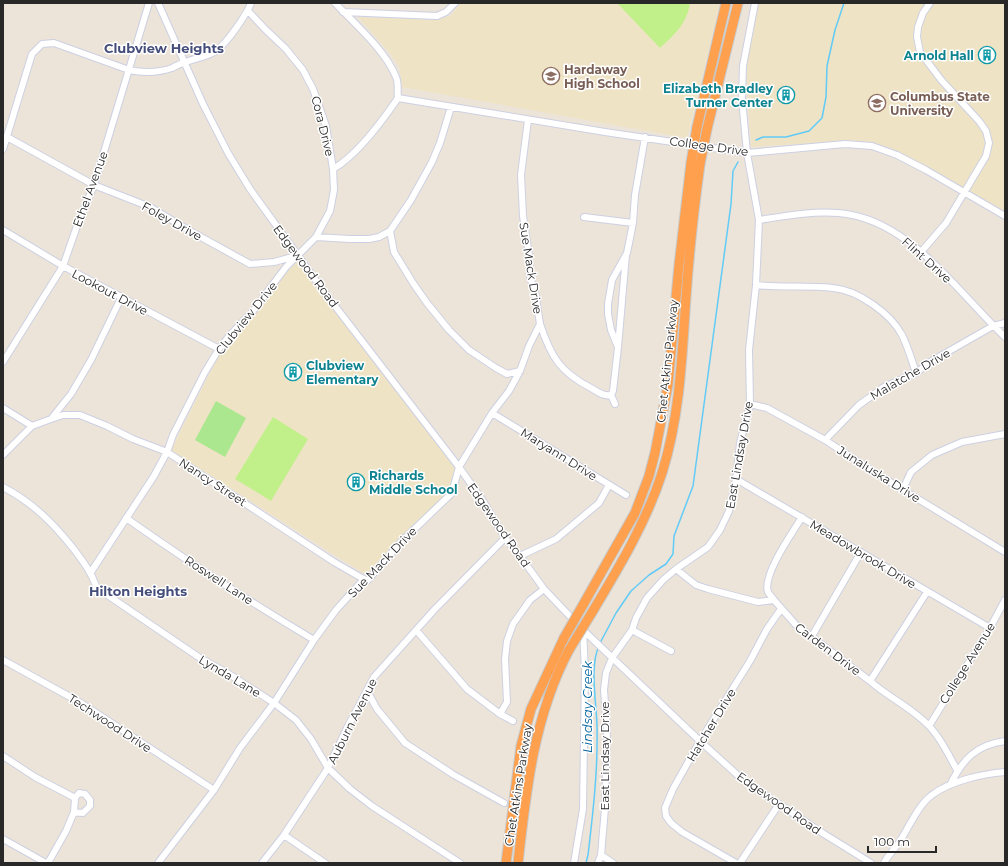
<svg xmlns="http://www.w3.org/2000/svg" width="1008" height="866" viewBox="0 0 1008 866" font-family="Montserrat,sans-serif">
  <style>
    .education { fill: #efe3c5 }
    .green { fill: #abe78f }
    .pitch { fill: #c1f08a }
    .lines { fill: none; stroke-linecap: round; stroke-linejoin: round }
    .stream { stroke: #61cbf7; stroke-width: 1.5 }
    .minor-casing { stroke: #cdd0e2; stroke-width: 8 }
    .highway-casing { stroke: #c7c7c7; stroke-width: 11 }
    .minor { stroke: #fff; stroke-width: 6 }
    .highway { stroke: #ffa04f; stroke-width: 9 }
    .highway-bridge-casing { stroke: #c7c7c7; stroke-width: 11; stroke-linecap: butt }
    .highway-bridge { stroke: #ffa04f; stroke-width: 9 }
    .labels { text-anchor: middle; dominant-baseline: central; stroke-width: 3; stroke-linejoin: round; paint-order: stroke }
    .culture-label { font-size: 12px; font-weight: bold; fill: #0d838f; stroke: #fff; text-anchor: end }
    .education-label { font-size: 12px; font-weight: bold; fill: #785e54; stroke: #fff; text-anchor: start }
    .street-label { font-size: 12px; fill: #282828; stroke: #fff }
    .neighbourhood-label { font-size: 13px; font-weight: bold; fill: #454d7b; stroke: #fff }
    .water-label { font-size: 13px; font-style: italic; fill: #0465a0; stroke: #fff }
  </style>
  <rect width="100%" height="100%" fill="#ece4d8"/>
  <path class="education" d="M461,3H720L687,138L402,87L399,66L390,53L358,17L434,20L450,16Z
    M759,3H1005V212L926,166L888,147L869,142L845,141L751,147L746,66Z
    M297,262L455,468L448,492L397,540L366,575L171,450L220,353L257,312L281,279Z"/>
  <path class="green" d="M216,401L246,418L225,457L195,440Z"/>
  <path class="pitch" d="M617,3H690C687,24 674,35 660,48Z
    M273,417L308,439L271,501L235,479Z"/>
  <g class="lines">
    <path class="stream" d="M756,140L763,137H786L809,131L822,118L826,97L827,66L835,30L844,3
      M600,643L616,613L631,591L649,575L666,564L673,554L674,536L693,486L731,204L733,171L738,162
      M586,863L588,855C593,813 598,770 597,728C597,705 589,667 599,646"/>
    <defs>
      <path id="minor" d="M158,3L203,104L228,153L250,189L325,293L459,467L483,501L505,538L520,556L544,589L583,630L700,741L743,780L824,834L871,863
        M335,3C354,23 386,51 396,77C399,83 397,92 398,98
        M343,12L437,16L446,12L455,3
        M398,98L605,132L747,153L845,144L872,146L897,155L926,170L1005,216
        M7,137L94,185L150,207L190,231L250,264L274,262L296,256
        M3,149L32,54L42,44L54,43L129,70C144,73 158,73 172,68C176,66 181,63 186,62C195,58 209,57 217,50C227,43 247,14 251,3
        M333,169C356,156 383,120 398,98
        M584,217L633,223
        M759,220C785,216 811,211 838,213C909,218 957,292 1005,337
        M3,230L63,266L219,349
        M390,231L394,252L413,283L427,303L449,330L469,350L496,368L507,374L520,371
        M316,237L350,239H369L379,237L390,231L411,200L432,162L440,143L451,107
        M921,252L946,223L986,156L989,143L986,131L979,121L942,81L920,52L917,37L918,27L923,13L930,3
        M756,285C782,288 808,285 833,288C858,290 891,314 902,335C908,347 912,361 916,373
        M540,324C551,357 560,372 591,388C597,391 603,397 611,395
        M618,347L626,255
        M3,362L63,266L77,226L94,185L149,3
        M615,404L611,395L613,391L618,347L611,330L608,314V304L612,280L627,253L633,223L635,195L645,137
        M750,404L767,408L825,440L877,474L1005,552
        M3,408L32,426
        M492,413L626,495
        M51,419L63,415H80L107,426L133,439L167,452L334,562L367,581L401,542L452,493L459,467L492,413L509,391L520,371L529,346L540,324L535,292L530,277L529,255L523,216L521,175L528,120
        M825,440L859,405L884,387L916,373L930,362L993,326L1005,323
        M3,455L32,426L51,419L71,394L91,360L121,298
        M736,479L990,628
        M3,487C33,503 52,522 73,548C84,563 90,570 97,588L200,658L229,674L274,703L296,720L311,739L328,768L350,789L372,806L460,863
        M903,489L911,472L932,455L962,442L1005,434
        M126,518C187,561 250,602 314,640
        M520,556L556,539L599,503L609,485
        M676,569L696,585L708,589L758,602L774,600L796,625L870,681C888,697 912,708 929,726C941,738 949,756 957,770
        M91,572L154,476L167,452L173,435L205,372L219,349L230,335L253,311L286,267L316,237L330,211L334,190L333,169L326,126L313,89L303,70L286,49L266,30L248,11
        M774,600C772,597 769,594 768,592C762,575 793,532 802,517
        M416,630L467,689L500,714L513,721
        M632,630L671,651
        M812,636L861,552
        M3,660L81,703L214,790
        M870,681L927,592
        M367,691L377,709L405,743L454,775L504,803
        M500,714L507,702L505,659L507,641L513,624L523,610L530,600L544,589
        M929,726L990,628L1005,600
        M3,756L35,777L75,798L74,812L66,831L48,863
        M950,785C963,759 976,745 1005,741
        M74,812L83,813L90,806V800L85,794L79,793L75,798
        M284,835L325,863
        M3,839L46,863
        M601,855L613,863
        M158,863L214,790L240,748L274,703L314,640L336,610L364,579
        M262,863L284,835L328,768L347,728L374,677L435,609L505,538
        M574,863L583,809L585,671L583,630
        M598,863L601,855L605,808L607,730L604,690L606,673L612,658L632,630L636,618L647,598L663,580L676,569L708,547L720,530L729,511L736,479L740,443L750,404L749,350L756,285L759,220L747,153L742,99L743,66L755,3
        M736,863L682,832L671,823L666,816L665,808L673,789L700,741L750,661L767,629L781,609
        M740,863L779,804
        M884,863C888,855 895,849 900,841C909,827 919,804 932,795C950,781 982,774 1005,772"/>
      <path id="highway" d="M697,127L726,3
        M707,129L738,3
        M583,605L635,513L649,476L655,453L668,385L679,265L691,163
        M591,614C618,569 646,523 662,473C680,416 682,356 686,297C689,253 694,208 700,164
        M506,863L521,746L531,709L564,638
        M518,863C526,790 534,716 569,650"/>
    </defs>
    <use href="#minor" class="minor-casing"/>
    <use href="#highway" class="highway-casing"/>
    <use href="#minor" class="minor"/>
    <use href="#highway" class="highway"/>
    <defs>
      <path id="highway-bridge" d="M691,163L697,127
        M700,164L707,129
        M564,638L583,605
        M569,650L591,614"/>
    </defs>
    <use href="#highway-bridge" class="highway-bridge-casing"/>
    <use href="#highway-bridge" class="highway-bridge"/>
  </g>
  <defs>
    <symbol id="building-ring" viewBox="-11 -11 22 22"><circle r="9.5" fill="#fff" stroke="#0f9aa8" stroke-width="1.5"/><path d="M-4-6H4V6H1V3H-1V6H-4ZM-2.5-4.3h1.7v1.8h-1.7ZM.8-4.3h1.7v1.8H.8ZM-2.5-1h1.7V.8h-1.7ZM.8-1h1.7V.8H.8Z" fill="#0f9aa8"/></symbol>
    <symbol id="school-ring" viewBox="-11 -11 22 22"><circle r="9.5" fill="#fff" stroke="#8d6e63" stroke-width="1.5"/><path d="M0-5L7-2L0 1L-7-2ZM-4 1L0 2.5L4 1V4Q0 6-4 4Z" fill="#8d6e63"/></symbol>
    <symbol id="university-ring" viewBox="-11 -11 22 22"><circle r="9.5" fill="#fff" stroke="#8d6e63" stroke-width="1.5"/><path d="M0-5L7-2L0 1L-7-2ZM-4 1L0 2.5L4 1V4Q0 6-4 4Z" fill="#8d6e63"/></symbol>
  </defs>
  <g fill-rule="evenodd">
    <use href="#building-ring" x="977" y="45" width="20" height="20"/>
    <use href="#school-ring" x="541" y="66" width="20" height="20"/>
    <use href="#building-ring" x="776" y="85" width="20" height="20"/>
    <use href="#university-ring" x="867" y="93" width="20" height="20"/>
    <use href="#building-ring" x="283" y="362" width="20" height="20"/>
    <use href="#building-ring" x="346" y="472" width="20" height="20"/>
  </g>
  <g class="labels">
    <g class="culture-label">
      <text x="974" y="55">Arnold Hall</text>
      <text x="773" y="88">Elizabeth Bradley<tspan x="773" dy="14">Turner Center</tspan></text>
      <text x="306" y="365" text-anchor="start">Clubview<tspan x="306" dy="14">Elementary</tspan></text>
      <text x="369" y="475" text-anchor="start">Richards<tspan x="369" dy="14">Middle School</tspan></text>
    </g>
    <g class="education-label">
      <text x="564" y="69">Hardaway<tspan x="564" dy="14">High School</tspan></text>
      <text x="890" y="96">Columbus State<tspan x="890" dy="14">University</tspan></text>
    </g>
    <g class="street-label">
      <text transform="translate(323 126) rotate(76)">Cora Drive</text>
      <text transform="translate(709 146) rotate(8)">College Drive</text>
      <text transform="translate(90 189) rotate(-70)">Ethel Avenue</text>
      <text transform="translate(172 221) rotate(29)">Foley Drive</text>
      <text transform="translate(927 260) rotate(42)">Flint Drive</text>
      <text transform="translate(306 266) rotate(53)">Edgewood Road</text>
      <text transform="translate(531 268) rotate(81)">Sue Mack Drive</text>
      <text transform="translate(110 292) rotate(28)">Lookout Drive</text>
      <text transform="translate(246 318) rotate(-51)">Clubview Drive</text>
      <text transform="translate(667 361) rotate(-84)">Chet Atkins Parkway</text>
      <text transform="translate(910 374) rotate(-30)">Malatche Drive</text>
      <text transform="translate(559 454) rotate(32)">Maryann Drive</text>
      <text transform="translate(739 455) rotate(-80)">East Lindsay Drive</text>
      <text transform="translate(879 474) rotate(32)">Junaluska Drive</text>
      <text transform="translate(213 482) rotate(33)">Nancy Street</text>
      <text transform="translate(499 525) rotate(55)">Edgewood Road</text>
      <text transform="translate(863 554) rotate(31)">Meadowbrook Drive</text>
      <text transform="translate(382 562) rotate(-46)">Sue Mack Drive</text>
      <text transform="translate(219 580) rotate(33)">Roswell Lane</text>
      <text transform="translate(828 649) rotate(37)">Carden Drive</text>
      <text transform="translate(967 663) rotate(-58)">College Avenue</text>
      <text transform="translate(230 676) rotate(31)">Lynda Lane</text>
      <text transform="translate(352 721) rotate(-63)">Auburn Avenue</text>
      <text transform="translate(110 723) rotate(33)">Techwood Drive</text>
      <text transform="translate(711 725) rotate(-59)">Hatcher Drive</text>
      <text transform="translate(604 756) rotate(-90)">East Lindsay Drive</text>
      <text transform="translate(518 785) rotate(-81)">Chet Atkins Parkway</text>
      <text transform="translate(779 803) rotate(35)">Edgewood Road</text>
    </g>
    <g class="neighbourhood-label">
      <text x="164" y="48">Clubview Heights</text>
      <text x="138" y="591">Hilton Heights</text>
    </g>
    <g class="water-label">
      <text transform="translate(587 707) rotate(-90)">Lindsay Creek</text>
    </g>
  </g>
  <rect width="1008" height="866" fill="none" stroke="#282828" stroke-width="8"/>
  <path d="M868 846v6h68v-6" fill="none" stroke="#282828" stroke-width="2"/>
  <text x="874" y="846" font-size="12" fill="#282828" stroke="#ffffff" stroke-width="3" paint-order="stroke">100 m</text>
</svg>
